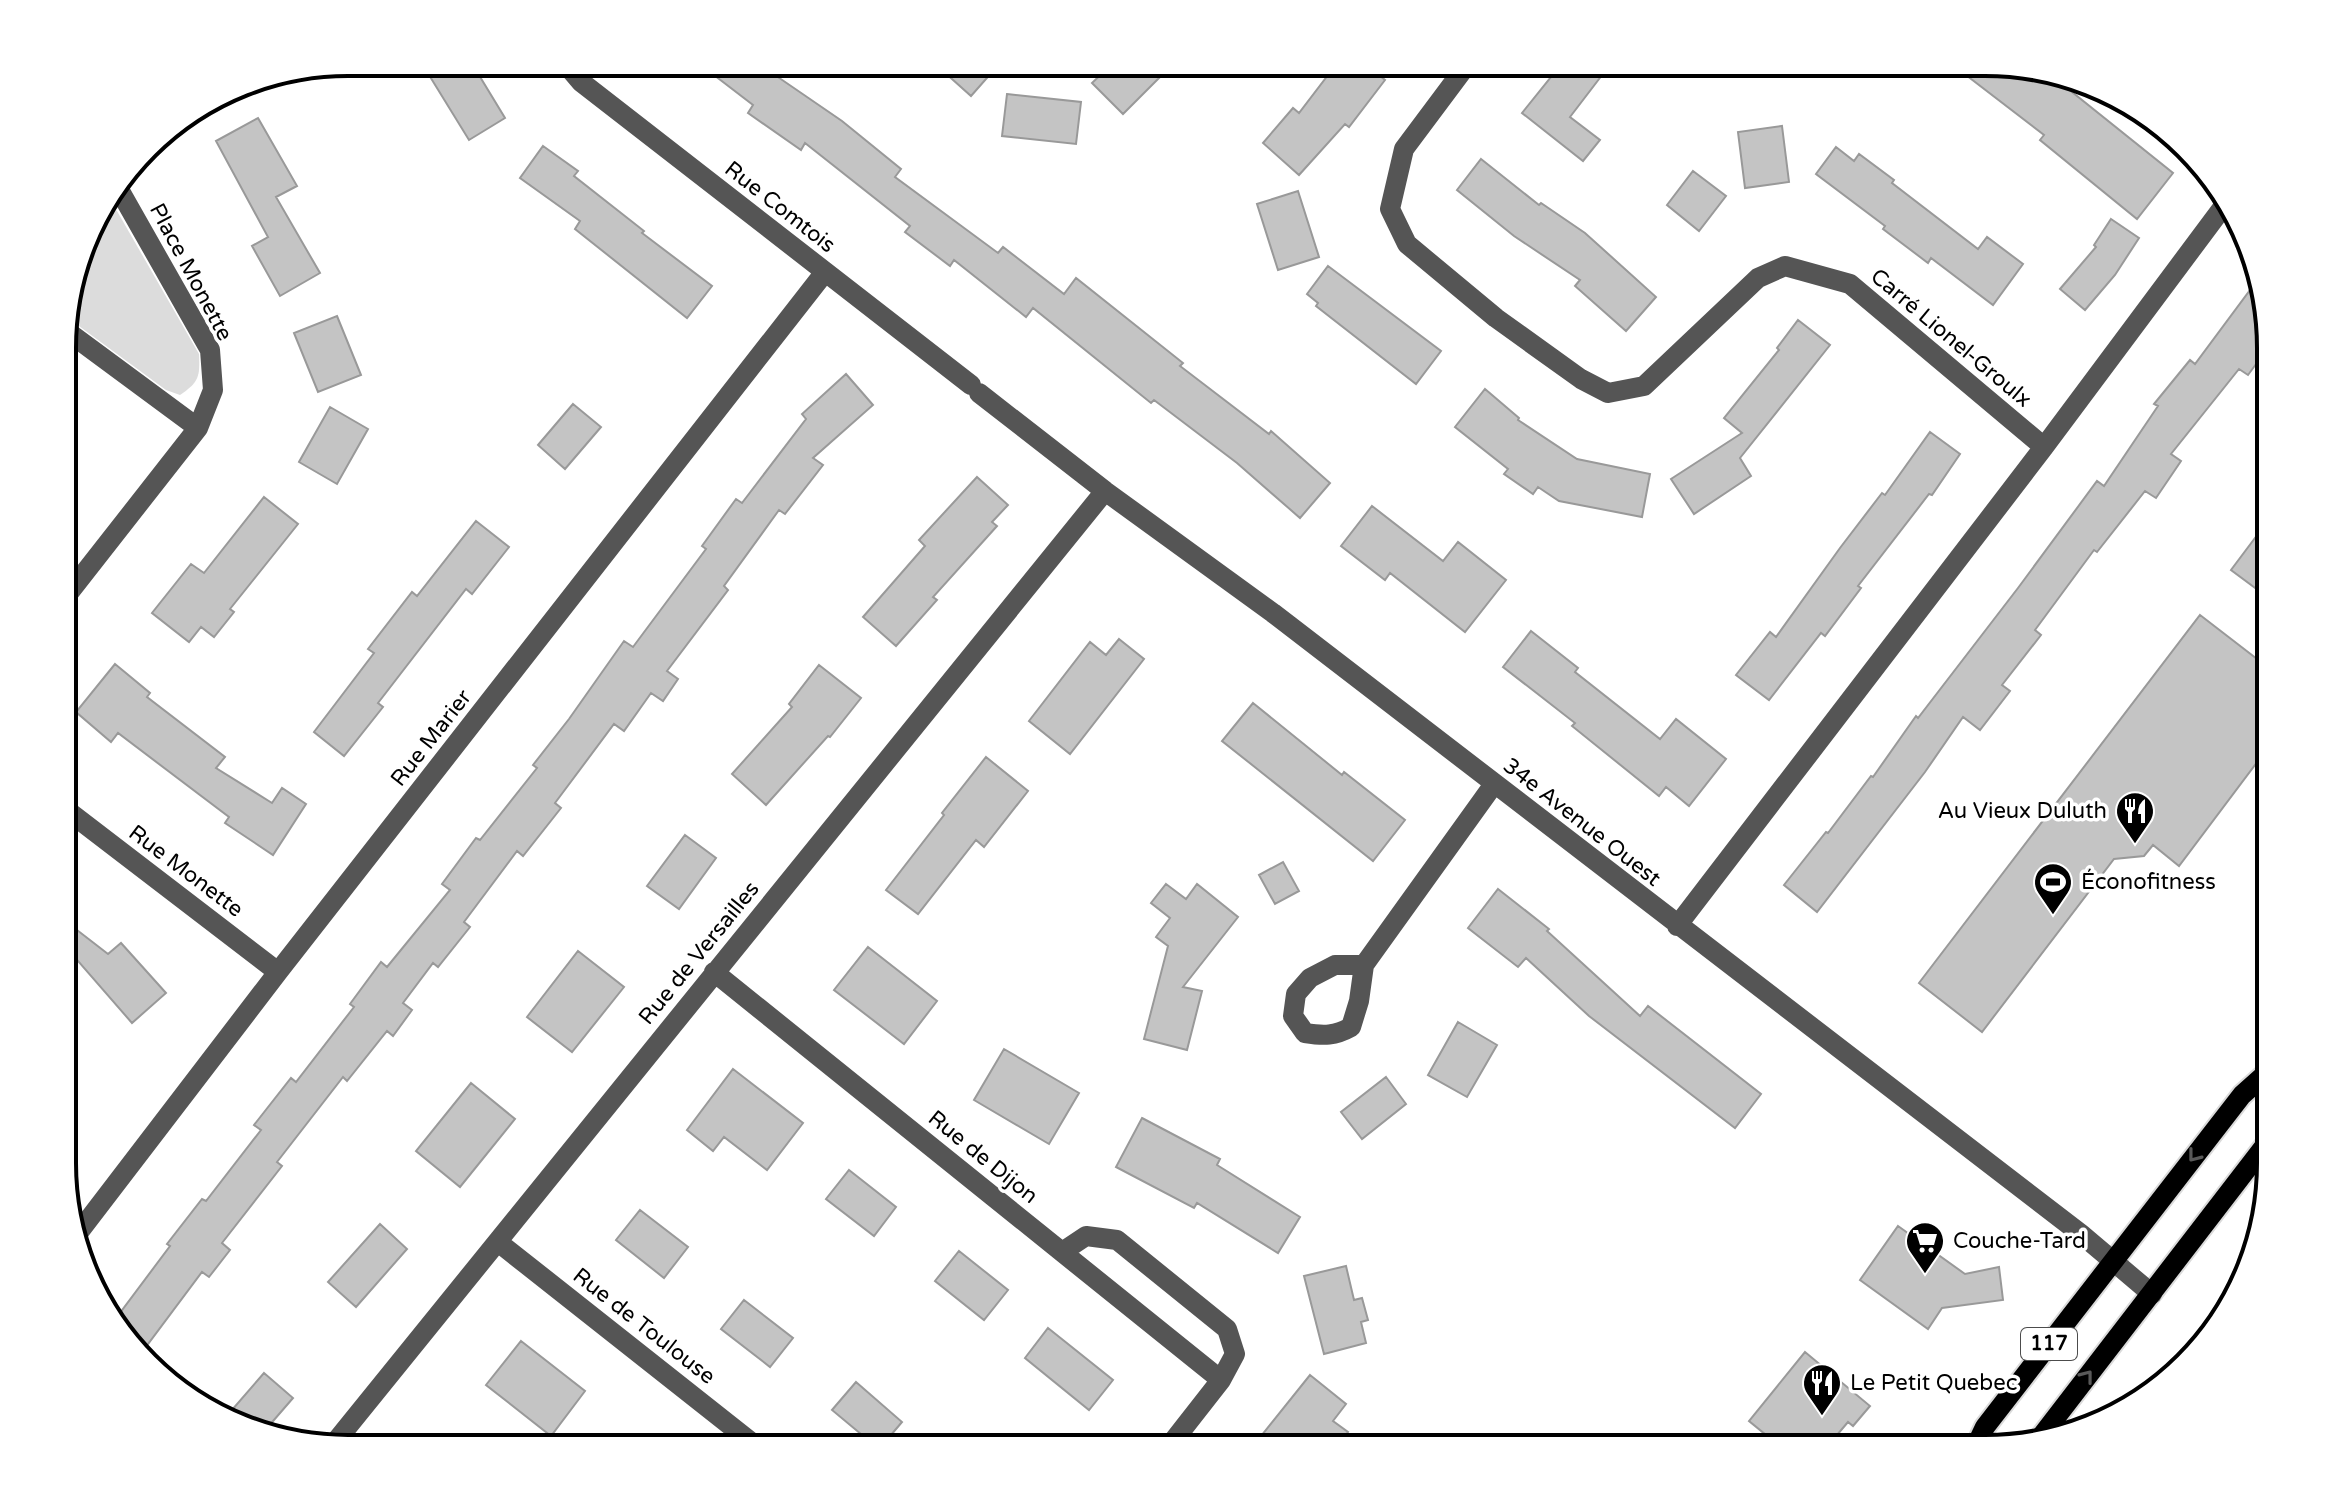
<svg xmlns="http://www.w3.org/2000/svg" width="2333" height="1511" viewBox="0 0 2333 1511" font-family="'Varela Round',sans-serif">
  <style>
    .green { fill: #dcdcdc }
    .building { fill: #c4c4c4; stroke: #999; stroke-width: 2 }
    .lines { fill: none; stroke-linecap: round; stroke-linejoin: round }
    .major-casing { stroke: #dbdbdb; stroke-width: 24 }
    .minor { stroke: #555; stroke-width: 20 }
    .major { stroke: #000; stroke-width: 20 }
    .oneway { stroke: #595959 }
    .labels { text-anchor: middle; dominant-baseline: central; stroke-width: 7; stroke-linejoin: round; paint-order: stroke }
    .shield { fill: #fff; stroke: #4c4c4c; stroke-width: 2 }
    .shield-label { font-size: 20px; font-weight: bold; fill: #000 }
    .street-label { font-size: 22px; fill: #000; stroke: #fff }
    .poi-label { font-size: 22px; fill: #000; stroke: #fff; text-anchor: start }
    .rim { fill: none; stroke: #000; stroke-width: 4 }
  </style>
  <rect width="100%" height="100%" fill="#fff"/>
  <path class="green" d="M107,205L117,211L199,354C200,377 199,382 180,395L166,390L64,315L92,221L104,205Z"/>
  <path class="building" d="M421,62H471L505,118L469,140Z
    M697,62H756L842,121L901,169L895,177L998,253L1003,247L1064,294L1076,278L1183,363L1180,366L1269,434L1271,431L1330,483L1300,518L1237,463L1154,400L1151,403L1033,308L1026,317L954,260L950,266L905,232L910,226L805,143L801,150L748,113L753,105Z
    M933,62H1001L971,96Z
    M1114,62H1175L1123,114L1092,83Z
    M1338,62H1363L1385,80L1349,127L1345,124L1299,175L1263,143L1293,108L1299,113Z
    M1563,62H1612L1570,117L1600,140L1583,161L1522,113Z
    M1949,62H1986L2047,72L2173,173L2137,219L2040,140L2044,135Z
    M1007,94L1081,102L1076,144L1002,136Z
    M258,118L297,186L276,197L320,273L280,296L252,246L268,237L216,141Z
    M1782,126L1789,182L1745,188L1738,132Z
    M543,146L578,171L574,176L644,231L642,233L712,286L687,318L575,229L580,221L520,178Z
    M1836,147L1854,161L1859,154L1894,180L1892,183L1978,249L1987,237L2023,264L1993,305L1931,258L1928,263L1883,229L1885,226L1816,174Z
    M1481,159L1539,205L1541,203L1585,233L1656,297L1626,331L1575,286L1580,280L1514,236L1457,190Z
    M1693,171L1726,196L1699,231L1667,205Z
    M1298,191L1319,257L1278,270L1257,204Z
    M2111,219L2139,238L2115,275L2085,310L2060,289L2096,247L2094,245Z
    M1328,266L1441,351L1416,384L1316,306L1318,303L1307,294Z
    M2256,282L2270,330V345L2248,375L2239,369L2171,454L2181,461L2156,498L2145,491L2097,552L2094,550L2035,630L2041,635L2002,685L2010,691L1980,730L1963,717L1925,772L1817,912L1784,885L1826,832L1828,833L1871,776L1873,777L1916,716L1918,718L2018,588L2097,481L2104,486L2158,406L2154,404L2190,360L2195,364Z
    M337,316L361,375L318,392L294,333Z
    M1798,320L1830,345L1740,458L1751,476L1694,514L1671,479L1742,433L1724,418L1779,350L1777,348Z
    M846,374L873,405L813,458L823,465L785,514L779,510L724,586L728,590L667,671L678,679L663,701L651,693L624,731L614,724L555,803L561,808L523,856L517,851L464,922L470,927L438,967L433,963L403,1003L412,1010L393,1036L387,1031L347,1081L343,1077L277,1162L282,1166L222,1243L230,1250L209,1277L202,1272L145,1348L126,1334L114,1321L170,1246L167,1244L202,1199L206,1201L261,1130L254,1125L291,1078L296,1082L354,1007L350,1004L381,962L387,967L450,890L442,884L476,838L480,840L537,768L533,765L569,719L624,641L633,647L706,549L702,546L736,499L742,503L806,419L802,414Z
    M1485,389L1519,418L1518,420L1577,459L1650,474L1642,517L1559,501L1538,487L1533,494L1504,474L1508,469L1455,427Z
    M573,404L601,427L565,469L538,445Z
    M330,407L368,429L337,484L299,462Z
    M1930,432L1960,454L1932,495L1929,494L1858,586L1861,588L1825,636L1821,633L1769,700L1736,675L1770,632L1776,637L1840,548L1882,493L1885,495Z
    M977,477L1008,505L992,522L997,526L933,597L937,600L896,646L863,617L925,546L919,540Z
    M264,497L298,524L230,609L234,612L214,637L201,627L189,642L152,613L191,564L204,573Z
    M1372,506L1443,561L1458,542L1506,580L1465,632L1390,573L1385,580L1341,546Z
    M2270,518V599L2231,570Z
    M476,521L509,547L472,594L466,589L378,703L383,707L344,756L314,732L374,653L368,649L412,592L417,596Z
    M2200,615L2270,669V745L2179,866L2153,845L2144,856L2114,859L1982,1032L1919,983Z
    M1531,631L1578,668L1575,672L1660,739L1676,719L1726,759L1689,806L1666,787L1659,796L1572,726L1575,723L1503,667Z
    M1119,639L1144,659L1070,754L1029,721L1090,642L1106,655Z
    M115,664L150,693L147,697L225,757L216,768L272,803L282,788L306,804L273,855L225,823L229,817L118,733L111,742L76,712Z
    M819,665L861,698L830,737L828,736L766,805L732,774L792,707L789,704Z
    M1253,703L1342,775L1344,772L1405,820L1373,861L1222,741Z
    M986,757L1028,791L984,847L976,840L918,914L886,890L944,815L942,813Z
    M685,835L716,858L679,909L647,886Z
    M1283,862L1299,891L1275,904L1259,875Z
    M1166,884L1186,899L1197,884L1238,917L1183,987L1202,991L1187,1050L1144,1039L1168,946L1156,937L1170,918L1151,903Z
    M1498,889L1549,929L1547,931L1640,1016L1648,1006L1761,1094L1735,1128L1589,1016L1526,958L1518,967L1468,928Z
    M64,920L108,954L121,943L166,993L132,1023L64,945Z
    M868,947L937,1001L904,1044L834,990Z
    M578,951L624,987L572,1052L527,1017Z
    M1458,1022L1497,1045L1467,1097L1428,1075Z
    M1004,1049L1079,1093L1049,1144L974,1100Z
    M733,1069L803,1123L767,1170L724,1137L713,1151L687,1130Z
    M1386,1077L1406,1104L1362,1139L1341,1112Z
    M471,1083L515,1119L460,1187L416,1151Z
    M1142,1118L1220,1159L1217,1165L1300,1217L1278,1253L1197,1203L1194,1208L1116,1167Z
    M849,1170L896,1207L874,1236L826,1199Z
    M640,1210L688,1247L664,1278L616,1240Z
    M380,1224L407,1249L356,1307L328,1282Z
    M1898,1226L1965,1274L1999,1267L2003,1300L1942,1308L1928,1329L1860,1280Z
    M959,1251L1008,1290L984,1320L935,1281Z
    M1346,1266L1354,1300L1362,1298L1368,1320L1361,1322L1366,1343L1324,1354L1304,1276Z
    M744,1300L793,1338L770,1367L721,1329Z
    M1048,1328L1113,1380L1089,1410L1025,1358Z
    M521,1341L585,1391L551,1436L486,1385Z
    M1805,1352L1870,1406L1853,1426L1848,1422L1826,1448H1782L1749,1421Z
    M264,1373L293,1398L261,1435L225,1418Z
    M1310,1375L1346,1404L1333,1421L1348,1432L1335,1449H1277L1261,1436Z
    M856,1382L902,1422L879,1449L832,1410Z"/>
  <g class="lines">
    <defs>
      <path id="major" d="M2040,1438L2270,1139
        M1975,1448L1985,1427L2242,1095L2270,1070"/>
    </defs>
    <use href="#major" class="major-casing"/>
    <path class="minor" d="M564,62L581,82L971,385
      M1469,62L1404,149L1390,209L1407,244L1496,318L1581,379L1608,393L1644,386L1758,278L1785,266L1850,284L2044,447
      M64,329L198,428
      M979,393L1105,491L1273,613L2081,1234L2152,1294
      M64,599L198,428L213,390L210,350L121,193L114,192
      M64,808L278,972
      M1677,926L2044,447L2226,203V198
      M1364,965H1335L1310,978L1296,994L1293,1016L1305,1033C1324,1036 1335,1036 1351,1027L1359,1001L1364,965L1494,784
      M714,972L1221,1380
      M76,1234L79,1232L278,972L825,272
      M498,1242L760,1449
      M1062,1252L1086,1236L1117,1240L1227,1329L1235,1354L1221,1380L1167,1449
      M332,1446L1105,491"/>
    <use href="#major" class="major"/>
  </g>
  <defs><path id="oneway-chevron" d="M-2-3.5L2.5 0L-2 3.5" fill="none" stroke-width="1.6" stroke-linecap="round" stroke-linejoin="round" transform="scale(2)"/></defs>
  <g class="oneway">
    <use href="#oneway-chevron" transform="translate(2194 1156) rotate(128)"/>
    <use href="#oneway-chevron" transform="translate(2087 1376) rotate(-52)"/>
  </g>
  <defs>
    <symbol id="restaurant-pin" viewBox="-11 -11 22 30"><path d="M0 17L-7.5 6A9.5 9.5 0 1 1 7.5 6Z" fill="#000" stroke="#fff"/><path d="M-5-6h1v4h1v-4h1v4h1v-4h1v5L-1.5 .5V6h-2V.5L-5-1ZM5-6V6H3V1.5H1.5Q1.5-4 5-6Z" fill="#fff"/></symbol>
    <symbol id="stadium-pin" viewBox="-11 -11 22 30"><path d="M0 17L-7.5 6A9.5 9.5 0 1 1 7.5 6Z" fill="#000" stroke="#fff"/><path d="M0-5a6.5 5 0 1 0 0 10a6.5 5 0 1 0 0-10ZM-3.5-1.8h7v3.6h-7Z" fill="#fff"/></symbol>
    <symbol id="supermarket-pin" viewBox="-11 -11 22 30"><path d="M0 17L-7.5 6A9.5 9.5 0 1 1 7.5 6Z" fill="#000" stroke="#fff"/><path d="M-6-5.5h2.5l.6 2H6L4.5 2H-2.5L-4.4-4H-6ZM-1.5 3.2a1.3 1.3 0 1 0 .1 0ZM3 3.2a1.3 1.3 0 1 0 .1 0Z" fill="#fff"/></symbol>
  </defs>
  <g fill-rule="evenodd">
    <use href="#restaurant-pin" x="2113" y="789" width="44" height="60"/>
    <use href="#stadium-pin" x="2031" y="860" width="44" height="60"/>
    <use href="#supermarket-pin" x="1903" y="1219" width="44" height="60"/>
    <use href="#restaurant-pin" x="1800" y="1361" width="44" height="60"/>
  </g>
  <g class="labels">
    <rect class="shield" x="2021" y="1328" width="56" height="32" rx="6"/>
    <g class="shield-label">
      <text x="2049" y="1344">117</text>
    </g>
    <g class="street-label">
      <text transform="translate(780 207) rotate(38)">Rue Comtois</text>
      <text transform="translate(191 272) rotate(62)">Place Monette</text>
      <text transform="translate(1951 338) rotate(40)">Carré Lionel-Groulx</text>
      <text transform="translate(431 738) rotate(-52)">Rue Marier</text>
      <text transform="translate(1582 822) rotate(38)">34e Avenue Ouest</text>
      <text transform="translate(186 871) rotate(37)">Rue Monette</text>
      <text transform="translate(699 953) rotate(-51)">Rue de Versailles</text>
      <text transform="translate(983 1157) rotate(39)">Rue de Dijon</text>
      <text transform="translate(644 1326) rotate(38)">Rue de Toulouse</text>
    </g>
    <g class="poi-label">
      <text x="2107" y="811" text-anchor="end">Au Vieux Duluth</text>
      <text x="2081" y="882">Éconofitness</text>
      <text x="1953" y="1241">Couche-Tard</text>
      <text x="1850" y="1383">Le Petit Quebec</text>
    </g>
  </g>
  <path d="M0 0H2333V1511H0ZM348 76H1985A272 272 0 0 1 2257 348V1163A272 272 0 0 1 1985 1435H348A272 272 0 0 1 76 1163V348A272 272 0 0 1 348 76Z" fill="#fff" fill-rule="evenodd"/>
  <path class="rim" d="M348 76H1985A272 272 0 0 1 2257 348V1163A272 272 0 0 1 1985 1435H348A272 272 0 0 1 76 1163V348A272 272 0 0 1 348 76Z"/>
</svg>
